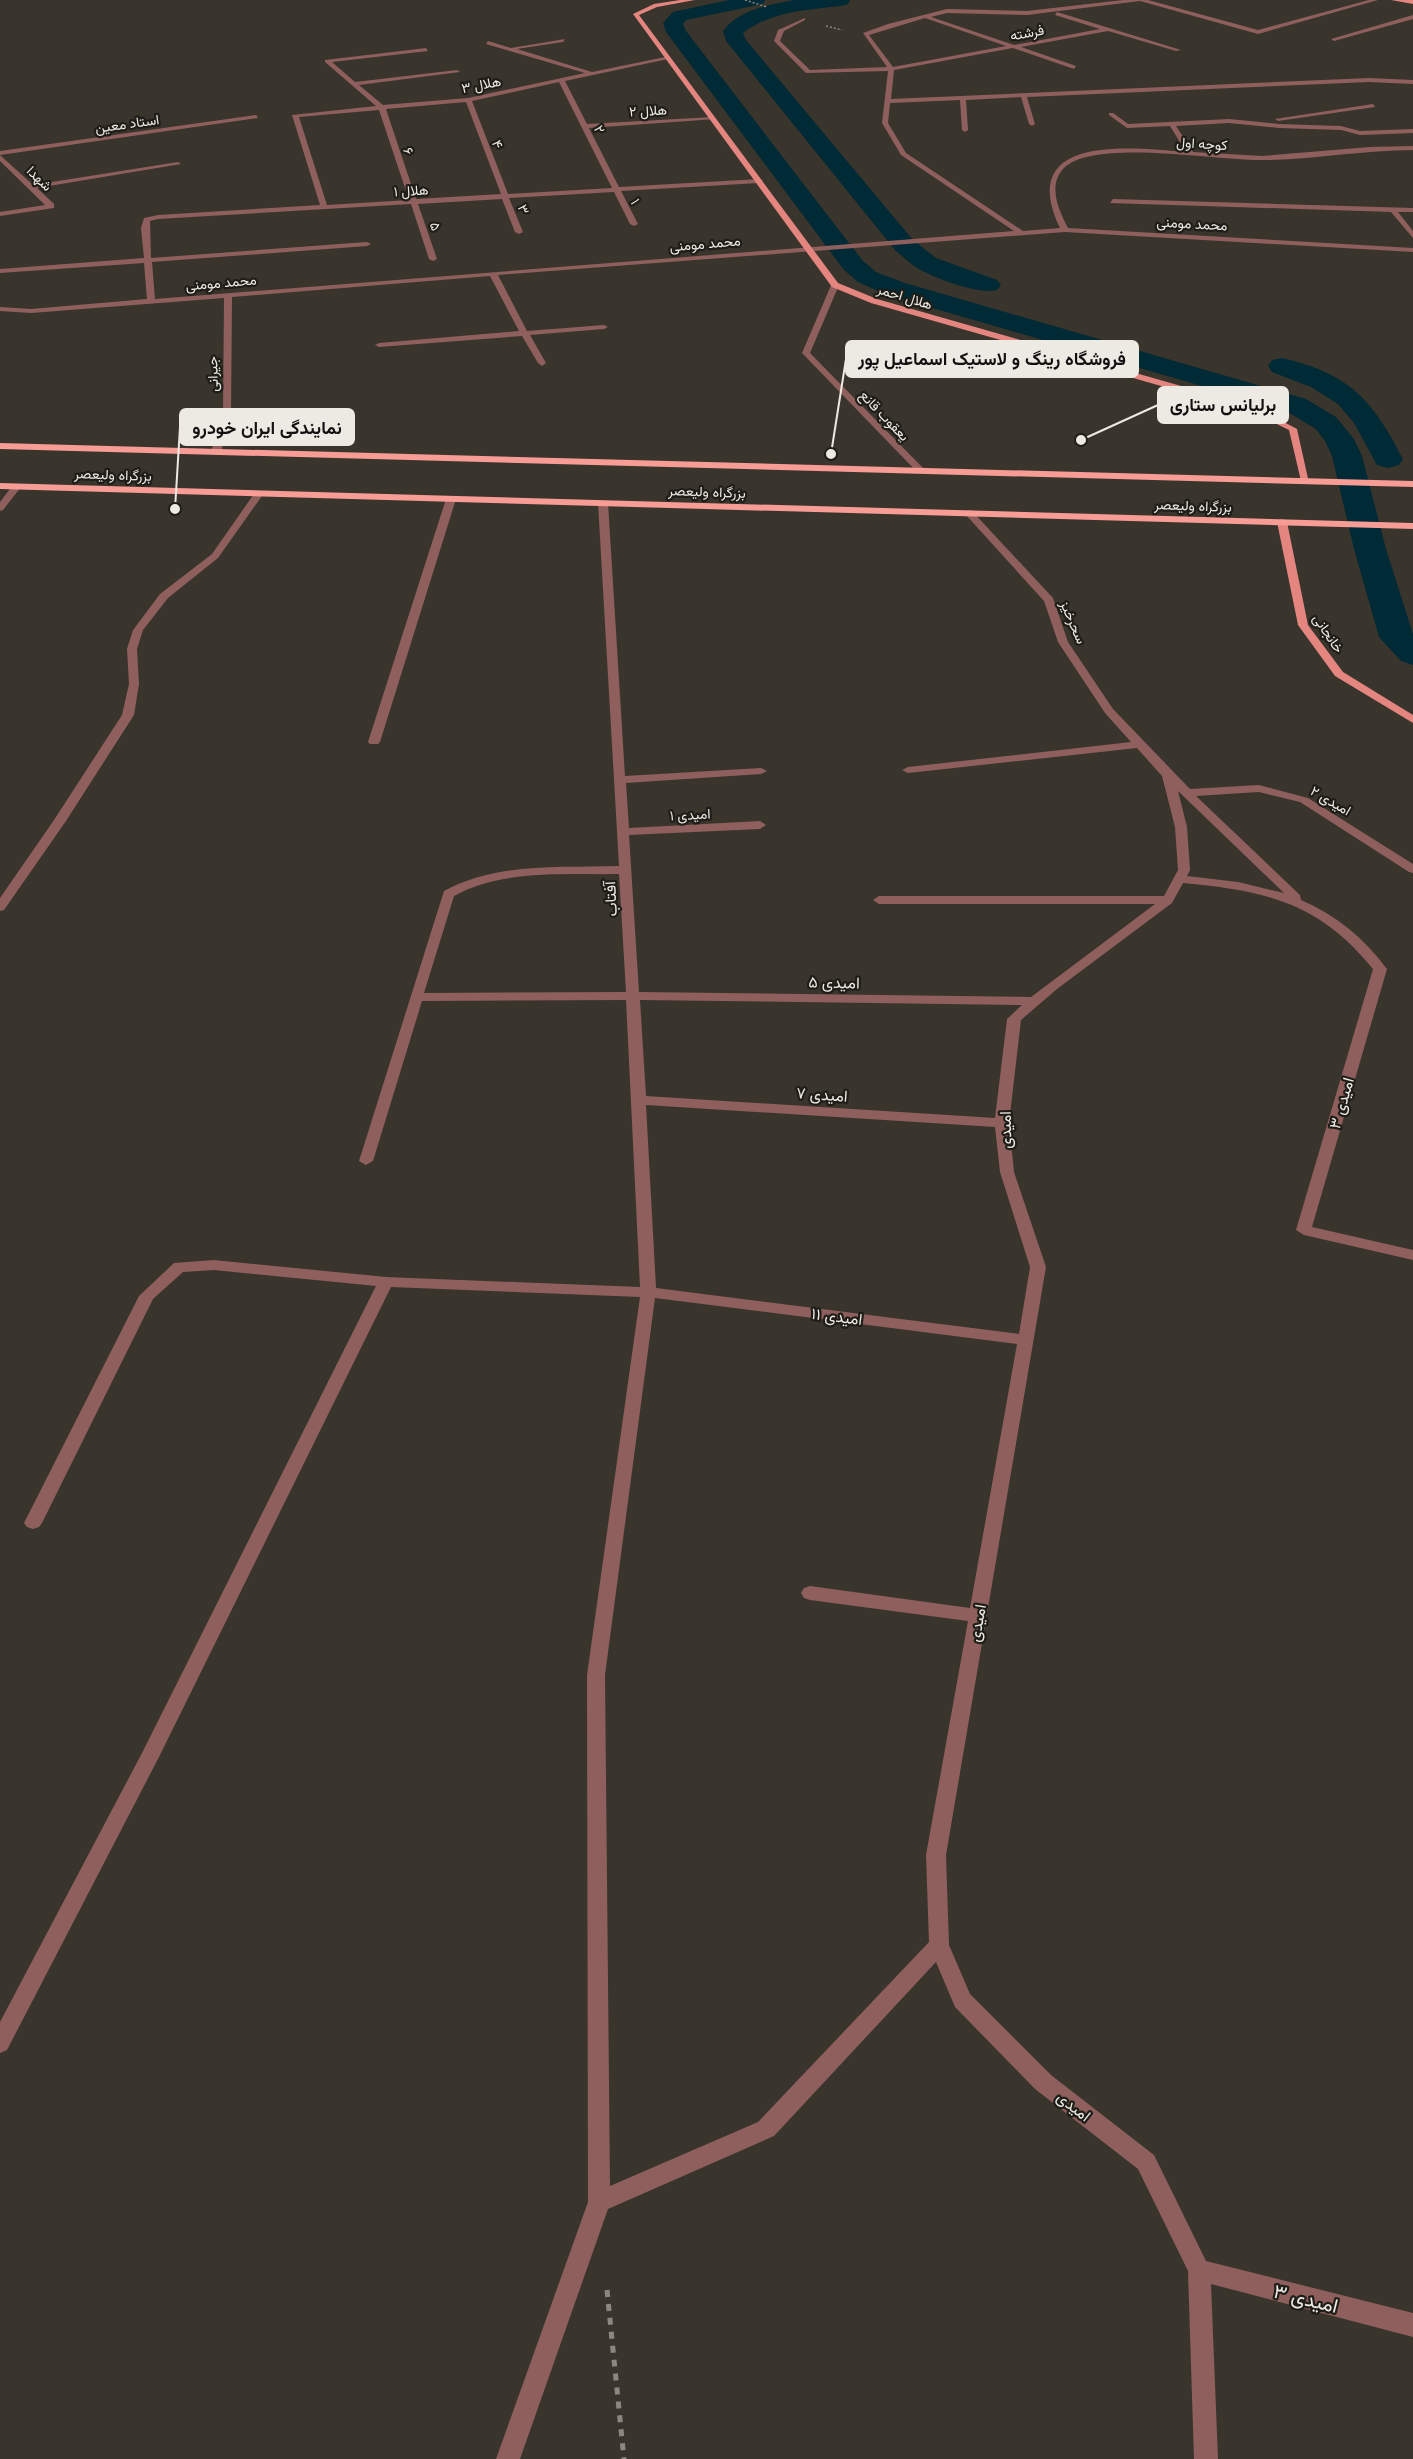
<svg xmlns="http://www.w3.org/2000/svg" width="1413" height="2459" viewBox="0 0 1413 2459" font-family="'Noto Serif',Vazirmatn,serif">
  <style>
    .lines { fill: none; stroke-linecap: round; stroke-linejoin: round }
    .canal { fill: #002a35; fill-rule: evenodd }
    .path-far1 { stroke: #8c8880; stroke-width: 1.5; stroke-dasharray: 2 2; stroke-linecap: butt }
    .path { stroke: #8c8880; stroke-width: 5; stroke-dasharray: 7 7; stroke-linecap: butt }
    .minor { fill: #8e5f5c; fill-rule: evenodd }
    .major { fill: #e48580; fill-rule: evenodd }
    .highway { fill: #f89c96; fill-rule: evenodd }
    .labels { text-anchor: middle; dominant-baseline: central; stroke-width: 4.5; stroke-linejoin: round; paint-order: stroke }
    .far-street-label { font-size: 14px; fill: #edeae4; stroke: #1f1d18 }
    .street-label { font-size: 16px; fill: #edeae4; stroke: #1f1d18 }
    .near-street-label { font-size: 20px; fill: #edeae4; stroke: #1f1d18 }
    .leader { fill: none; stroke: #edeae4; stroke-width: 2 }
    .callout-dot { fill: #edeae4; stroke: #1f1d18; stroke-width: 2 }
    .callout { fill: #edeae4; stroke: #edeae4; stroke-width: 2 }
    .callout-label { font-size: 18px; text-anchor: middle; font-weight: bold; fill: #111 }
  </style>
  <rect width="100%" height="100%" fill="#39352c"/>
  <g class="lines">
    <path class="canal" d="M729,0H765L763,4L686,20L683,24L686,31L862,260L876,272L905,283L1306,399L1336,417L1354,439L1362,456L1386,549L1413,634V665L1401,661L1379,637L1354,549L1332,456L1325,441L1316,429L1286,411L1254,401L887,295L858,282L844,270L666,32L663,23L673,12Z
      M795,0H850L848,4L841,6C806,10 772,11 743,33L746,40L913,240L936,258L997,280L1001,285L997,290C979,295 934,278 917,268C910,263 902,256 895,250L726,41L723,31C738,10 772,4 795,0Z
      M1282,358C1350,374 1372,399 1403,459L1399,465L1388,468L1377,465L1354,423L1338,404L1311,387L1272,372L1268,366L1272,360Z"/>
    <path class="path-far1" d="M745,0L767,7
      M826,26L842,30"/>
    <path class="path" d="M607,2290L624,2459"/>
    <path class="minor" d="M1123,0H1148L1258,30L1369,0H1378L1258,34L1140,1L1027,15L947,13L931,17L1014,45L1100,29L1055,15L1057,12L1181,50L1176,51L1108,31L1021,47L1076,66L1074,69L1013,48L894,70L891,99L1369,78L1413,80V84L1369,82L1027,97L1035,124L1032,126L1029,124L1021,97L966,100L968,130L965,132L962,130L960,100L890,103L888,123L906,153L1023,231L1060,228C1015,134 1129,147 1186,152L1170,126L1127,128L1109,115V113H1113L1128,124L1229,119L1279,124L1341,126L1360,131L1413,129V133L1360,135L1341,130L1279,128L1229,123L1176,126L1193,152L1262,156L1370,147L1413,146V150C1362,150 1313,160 1262,160C1218,161 1095,138 1064,168C1047,185 1059,211 1068,228L1413,248V252L1065,232L498,275L527,331L604,325L608,327L604,329L530,335L546,363L542,366L538,363L522,336L379,347L375,345L379,343L519,331L490,276L232,297L231,413L221,452L216,455L211,452L223,413L224,298L31,313L0,311V307L31,309L147,299L144,263L0,273V269L144,258L141,228L144,218L158,215L320,205L292,115L376,106L325,62V60L426,48L428,51L332,62L355,82L457,70L460,72L359,85L383,105L468,98L585,73L486,44L488,41L511,48L565,39L563,42L517,49L592,72L670,56L668,59L565,81L587,124L713,117L716,119L589,128L619,187L759,179L763,181L759,183L621,191L638,224L634,226L630,224L614,192L509,198L523,232L519,234L515,232L502,199L418,204L437,259L433,261L429,259L411,204L158,219L150,221L151,258L367,242L371,244L367,246L152,262L155,299L1014,231L901,155L882,123L888,71L806,73L774,41L778,30L805,18V20L784,31L780,41L810,70L887,67L863,33L888,24L947,9L1027,11ZM925,18L1006,46L893,67L869,35ZM559,82L612,188L508,194L472,101ZM466,102L501,194L416,199L386,109ZM379,110L409,200L327,205L299,117Z
      M1413,15V19L1334,41L1331,39Z
      M1373,104L1375,107L1278,121L1275,119Z
      M256,115L258,118L0,155L33,185L178,162L181,164L37,188L54,204V208L0,216V212L45,205L0,161V151Z
      M1113,199L1413,208V212H1398L1413,231V238L1391,212L1110,203Z
      M832,283L839,285L810,353L924,469V473H918L802,353Z
      M13,485L21,487L3,510L0,511V502Z
      M256,491L264,493L218,558L168,598L143,630L137,649L139,684L134,715L66,821L4,910L0,911V898L54,820L122,715L129,684L127,649L133,630L160,594L212,554Z
      M451,496L456,499L380,742L378,744H370L368,742L446,499Z
      M603,500L608,503L625,776L761,768L767,771L761,774L626,783L629,828L760,821L766,825L760,829L629,835L639,992L1031,997L1155,904H879L873,900L879,896H1164L1178,870L1175,827L1162,776L1137,748L908,773L902,770L908,767L1131,742L1105,713L1058,642L1044,601L966,515L964,513L969,510L972,511L1053,598L1068,642L1113,709L1190,789L1259,785L1308,798L1413,864V873L1409,872L1300,802L1259,792L1196,796L1300,895L1301,900C1336,915 1364,938 1387,969L1312,1227L1413,1250V1260L1304,1235L1296,1230L1373,969C1319,902 1266,891 1183,883L1172,903L1057,989L1021,1020L1009,1123L1014,1172L1046,1267L946,1855L949,1945L970,1994L1051,2075L1154,2155L1206,2261L1413,2313V2337L1211,2284L1218,2459H1194L1188,2271L1138,2169L1035,2089L955,2007L936,1962L774,2136L608,2209L520,2459H496L588,2202L587,1675L640,1297L391,1287L159,1757L7,2050L0,2053V2022L142,1753L376,1286L214,1270L183,1272L153,1299L42,1523L39,1527L33,1529L27,1527L24,1523L139,1296L174,1263L214,1260L386,1277L640,1287L626,1000L422,1001L373,1161L366,1165L359,1161L444,891C496,862 561,868 619,866L598,503ZM1178,791L1284,893L1238,882L1187,876L1190,870L1187,827ZM619,874L626,992L424,993L454,896C503,869 565,875 619,874ZM640,1000L1022,1005L1007,1019L995,1118L646,1096ZM646,1105L995,1127L1000,1172L1030,1267L1019,1334L656,1288ZM655,1298L1017,1344L970,1608L810,1586L804,1588L801,1593L804,1598L810,1600L968,1621L926,1855L929,1942L758,2122L610,2186L605,1675Z"/>
    <path class="major" d="M680,0H695L657,7L639,15L838,283L877,299L1258,408L1297,429L1309,483L1301,481L1289,430L1252,412L871,303L832,287L633,14L654,4Z
      M1391,0H1413V4Z
      M1282,519L1287,522L1308,625L1343,672L1413,715V723L1335,676L1298,625L1277,522Z"/>
    <path class="highway" d="M0,443L1413,481V487L0,449Z
      M0,483L1413,523V529L0,489Z"/>
  </g>
  <g class="labels">
    <g class="far-street-label">
      <text transform="translate(1027 32) rotate(-10)">فرشته</text>
      <text transform="translate(481 84) rotate(-11)">هلال ۳</text>
      <text transform="translate(648 110) rotate(-3)">هلال ۲</text>
      <text transform="translate(127 123) rotate(-8)">استاد معین</text>
      <text transform="translate(600 129) rotate(63)">۲</text>
      <text transform="translate(1202 143) rotate(4)">کوچه اول</text>
      <text transform="translate(498 144) rotate(69)">۴</text>
      <text transform="translate(409 151) rotate(71)">۶</text>
      <text transform="translate(40 178) rotate(44)">شهدا</text>
      <text transform="translate(411 190) rotate(-3)">هلال ۱</text>
      <text transform="translate(636 201) rotate(63)">۱</text>
      <text transform="translate(524 209) rotate(69)">۳</text>
      <text transform="translate(1192 223) rotate(3)">محمد مومنی</text>
      <text transform="translate(436 226) rotate(71)">۵</text>
      <text transform="translate(705 243) rotate(-5)">محمد مومنی</text>
      <text transform="translate(221 282) rotate(-5)">محمد مومنی</text>
      <text transform="translate(905 296) rotate(17)">هلال احمر</text>
      <text transform="translate(212 374) rotate(-91)">جیرانی</text>
      <text transform="translate(885 415) rotate(46)">یعقوب قانع</text>
      <text transform="translate(113 474) rotate(2)">بزرگراه ولیعصر</text>
      <text transform="translate(707 491) rotate(2)">بزرگراه ولیعصر</text>
      <text transform="translate(1193 505) rotate(2)">بزرگراه ولیعصر</text>
      <text transform="translate(1074 622) rotate(67)">سحرخیز</text>
      <text transform="translate(1329 633) rotate(56)">خانجانی</text>
      <text transform="translate(1331 800) rotate(30)">امیدی ۲</text>
      <text transform="translate(690 814) rotate(-3)">امیدی ۱</text>
    </g>
    <g class="street-label">
      <text transform="translate(610 899) rotate(-93)">آفتاب</text>
      <text transform="translate(834 982) rotate(1)">امیدی ۵</text>
      <text transform="translate(822 1094) rotate(4)">امیدی ۷</text>
      <text transform="translate(1341 1103) rotate(-74)">امیدی ۳</text>
      <text transform="translate(1005 1130) rotate(-91)">امیدی</text>
      <text transform="translate(837 1316) rotate(7)">امیدی ۱۱</text>
      <text transform="translate(977 1623) rotate(-80)">امیدی</text>
      <text transform="translate(1074 2106) rotate(38)">امیدی</text>
    </g>
    <g class="near-street-label">
      <text transform="translate(1306 2298) rotate(14)">امیدی ۳</text>
    </g>
  </g>
  <path class="leader" d="M831 454L846 359M1081 440L1158 405M175 509L180 427"/>
  <g class="callout-dot">
    <circle cx="831" cy="454" r="6"/>
    <circle cx="1081" cy="440" r="6"/>
    <circle cx="175" cy="509" r="6"/>
  </g>
  <g class="callout">
    <rect x="846" y="341" width="292" height="36" rx="6"/>
    <rect x="1158" y="387" width="130" height="36" rx="6"/>
    <rect x="180" y="409" width="174" height="36" rx="6"/>
  </g>
  <g class="callout-label">
    <text x="992" y="365">فروشگاه رینگ و لاستیک اسماعیل پور</text>
    <text x="1223" y="411">برلیانس ستاری</text>
    <text x="267" y="434">نمایندگی ایران خودرو</text>
  </g>
</svg>
